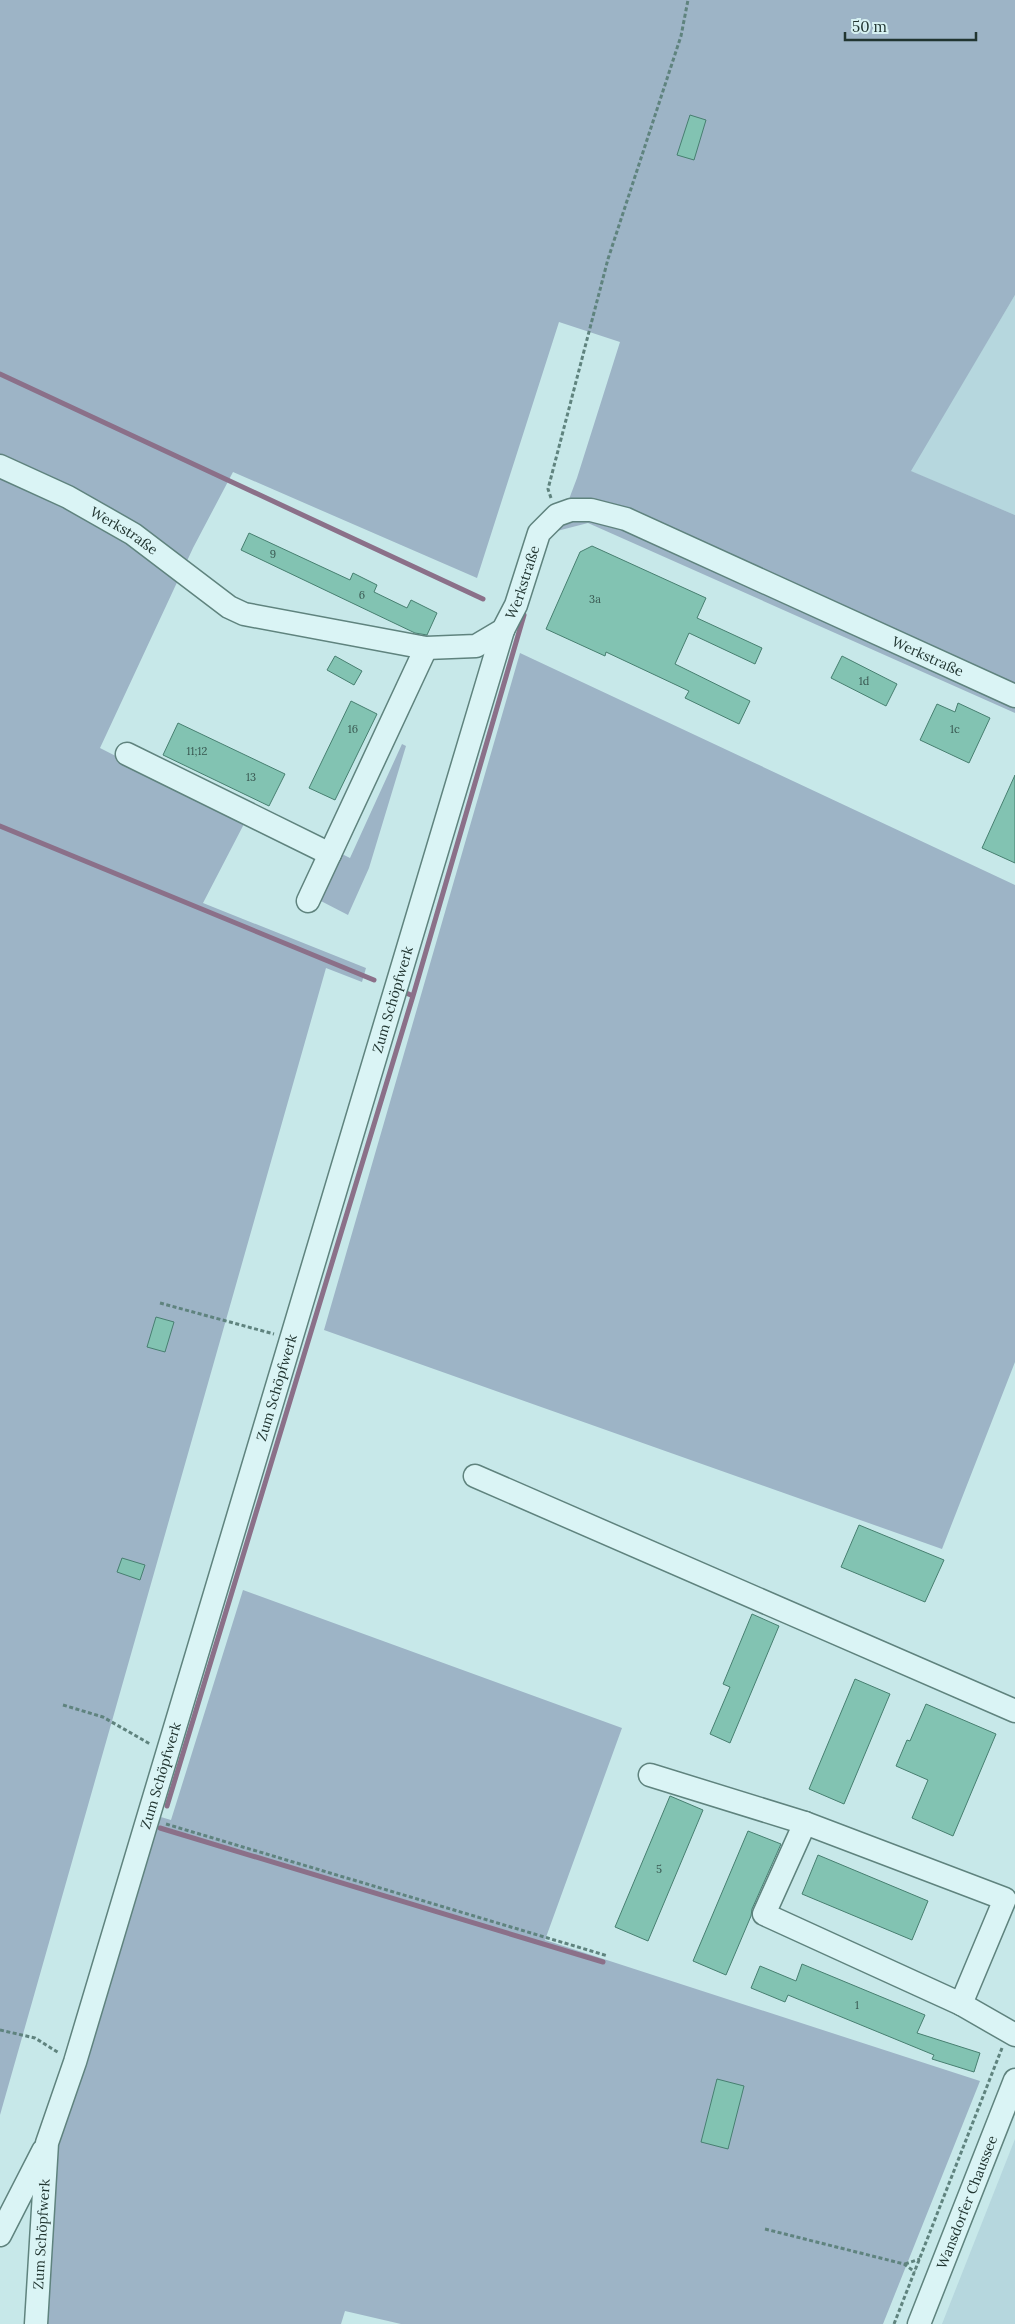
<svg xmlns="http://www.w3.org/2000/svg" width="1015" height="2324" viewBox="0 0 1015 2324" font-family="Lora,serif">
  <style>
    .farmland { fill: #b6d7de }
    .green { fill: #9db4c6 }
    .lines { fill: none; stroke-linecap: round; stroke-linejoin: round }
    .stream { stroke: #8b7089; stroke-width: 5 }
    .building { fill: #82c3b2; stroke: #477f70 }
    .minor-casing { stroke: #5f837e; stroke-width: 25 }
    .path { stroke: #5f837e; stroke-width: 3; stroke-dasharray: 4 2.5; stroke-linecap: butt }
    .minor { stroke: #daf4f5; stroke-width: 22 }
    .labels { text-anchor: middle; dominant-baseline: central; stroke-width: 4; stroke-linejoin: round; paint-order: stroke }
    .number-label { font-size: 11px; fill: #395851 }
    .street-label { font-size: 14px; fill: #213531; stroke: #d6f1f2 }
  </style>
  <rect width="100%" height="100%" fill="#c7e8e9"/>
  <path class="farmland" d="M1015,295V515L910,471Z
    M1015,2139V2324H942Z"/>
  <path class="green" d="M0,0H1015V295L911,471L1015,515V713L588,523L557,531L577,478L620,342L559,322L477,578L233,472L193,548L100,748L245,822L203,903L366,968L362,982L326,968L0,2115Z
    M520,653L1015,885V1362L942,1549L324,1330Z
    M402,744L406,746L369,868L348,915L317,899L338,852L350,858Z
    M243,1590L622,1728L545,1940L980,2081L883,2324H401L345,2311L341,2324H44L57,2148L154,1815L171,1820Z"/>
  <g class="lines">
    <path class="stream" d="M0,374L483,599
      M0,826L374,980
      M413,996L524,615
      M167,1806L413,996L404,992
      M160,1828L603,1962"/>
  </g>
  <path class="building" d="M690,115L706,120L694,160L677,155Z
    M249,533L350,580L353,573L377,585L374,592L407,608L411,600L437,613L427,635L415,633L241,550Z
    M592,546L706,598L697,618L762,648L755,664L689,633L675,664L750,701L739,724L685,698L689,691L606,652L605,656L546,629L580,552Z
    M335,656L362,671L354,685L327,670Z
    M842,656L897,684L886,706L831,678Z
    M351,701L377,714L335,800L309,788Z
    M958,703L990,718L969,763L920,740L937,704L955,712Z
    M178,723L285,774L269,806L163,755Z
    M1015,775V863L982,848Z
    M156,1317L174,1322L165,1352L147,1347Z
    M859,1525L944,1560L925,1602L841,1567Z
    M122,1558L145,1565L140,1580L117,1572Z
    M752,1614L779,1626L730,1743L710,1734L730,1687L723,1684Z
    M855,1679L890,1694L844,1804L809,1789Z
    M926,1704L996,1734L953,1836L912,1818L928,1780L896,1766L907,1740L910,1741Z
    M670,1796L703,1810L648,1941L615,1927Z
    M748,1831L781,1844L752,1909L751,1916L726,1975L693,1961Z
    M818,1855L928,1901L912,1940L802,1894Z
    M802,1964L925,2015L917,2033L980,2053L974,2072L932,2059L934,2055L788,1995L785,2002L751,1988L760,1966L796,1981Z
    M717,2079L744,2086L728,2149L701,2142Z"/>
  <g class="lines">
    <defs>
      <g id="minor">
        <path id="s1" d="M0,466L68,497L133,534L229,607L244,614L426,648L476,646L503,630L516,605L539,533L557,515L571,510H591L626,519L1015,696"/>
        <path d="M127,754L330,854"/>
        <path d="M308,901L426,648"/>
        <path d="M475,1476L1015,1711"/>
        <path d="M650,1775L805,1823L1005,1899L961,2004"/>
        <path d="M805,1823L764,1914L961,2004L1015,2035"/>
        <path d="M0,2235L43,2151"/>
        <path id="s2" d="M36,2324L47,2143L75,2062L503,630"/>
        <path id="s3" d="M919,2324L1015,2080"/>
      </g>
    </defs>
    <use href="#minor" class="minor-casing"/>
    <path class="path" d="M551,498L548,489L608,259L681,36L688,0
      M160,1303L274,1334
      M63,1705L103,1717L150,1744
      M166,1824L608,1956
      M0,2030L35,2038L59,2053
      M765,2229L904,2264L915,2272
      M905,2264L920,2259
      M894,2324L1002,2048"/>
    <use href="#minor" class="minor"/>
  </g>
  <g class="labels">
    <g class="number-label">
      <text x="273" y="554">9</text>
      <text x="362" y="595">6</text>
      <text x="595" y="599">3a</text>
      <text x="864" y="681">1d</text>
      <text x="353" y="729">16</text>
      <text x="955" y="729">1c</text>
      <text x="197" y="751">11;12</text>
      <text x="251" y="777">13</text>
      <text x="659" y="1869">5</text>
      <text x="857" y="2005">1</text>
    </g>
    <g class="street-label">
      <text stroke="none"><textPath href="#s1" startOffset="140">Werkstraße</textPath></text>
      <text stroke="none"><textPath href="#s1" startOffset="605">Werkstraße</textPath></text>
      <text stroke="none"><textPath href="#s1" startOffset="1085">Werkstraße</textPath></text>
      <text stroke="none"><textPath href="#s2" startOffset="1376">Zum Schöpfwerk</textPath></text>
      <text stroke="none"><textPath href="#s2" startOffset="971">Zum Schöpfwerk</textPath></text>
      <text stroke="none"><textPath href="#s2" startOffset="566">Zum Schöpfwerk</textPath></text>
      <text stroke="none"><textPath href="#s3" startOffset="131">Wansdorfer Chaussee</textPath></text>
      <text stroke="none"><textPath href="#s2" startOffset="90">Zum Schöpfwerk</textPath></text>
    </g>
  </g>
  <path d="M845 32v8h131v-8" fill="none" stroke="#213531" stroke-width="2.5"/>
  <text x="852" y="32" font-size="15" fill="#213531" stroke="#d6f1f2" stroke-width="4" paint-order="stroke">50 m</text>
</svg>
